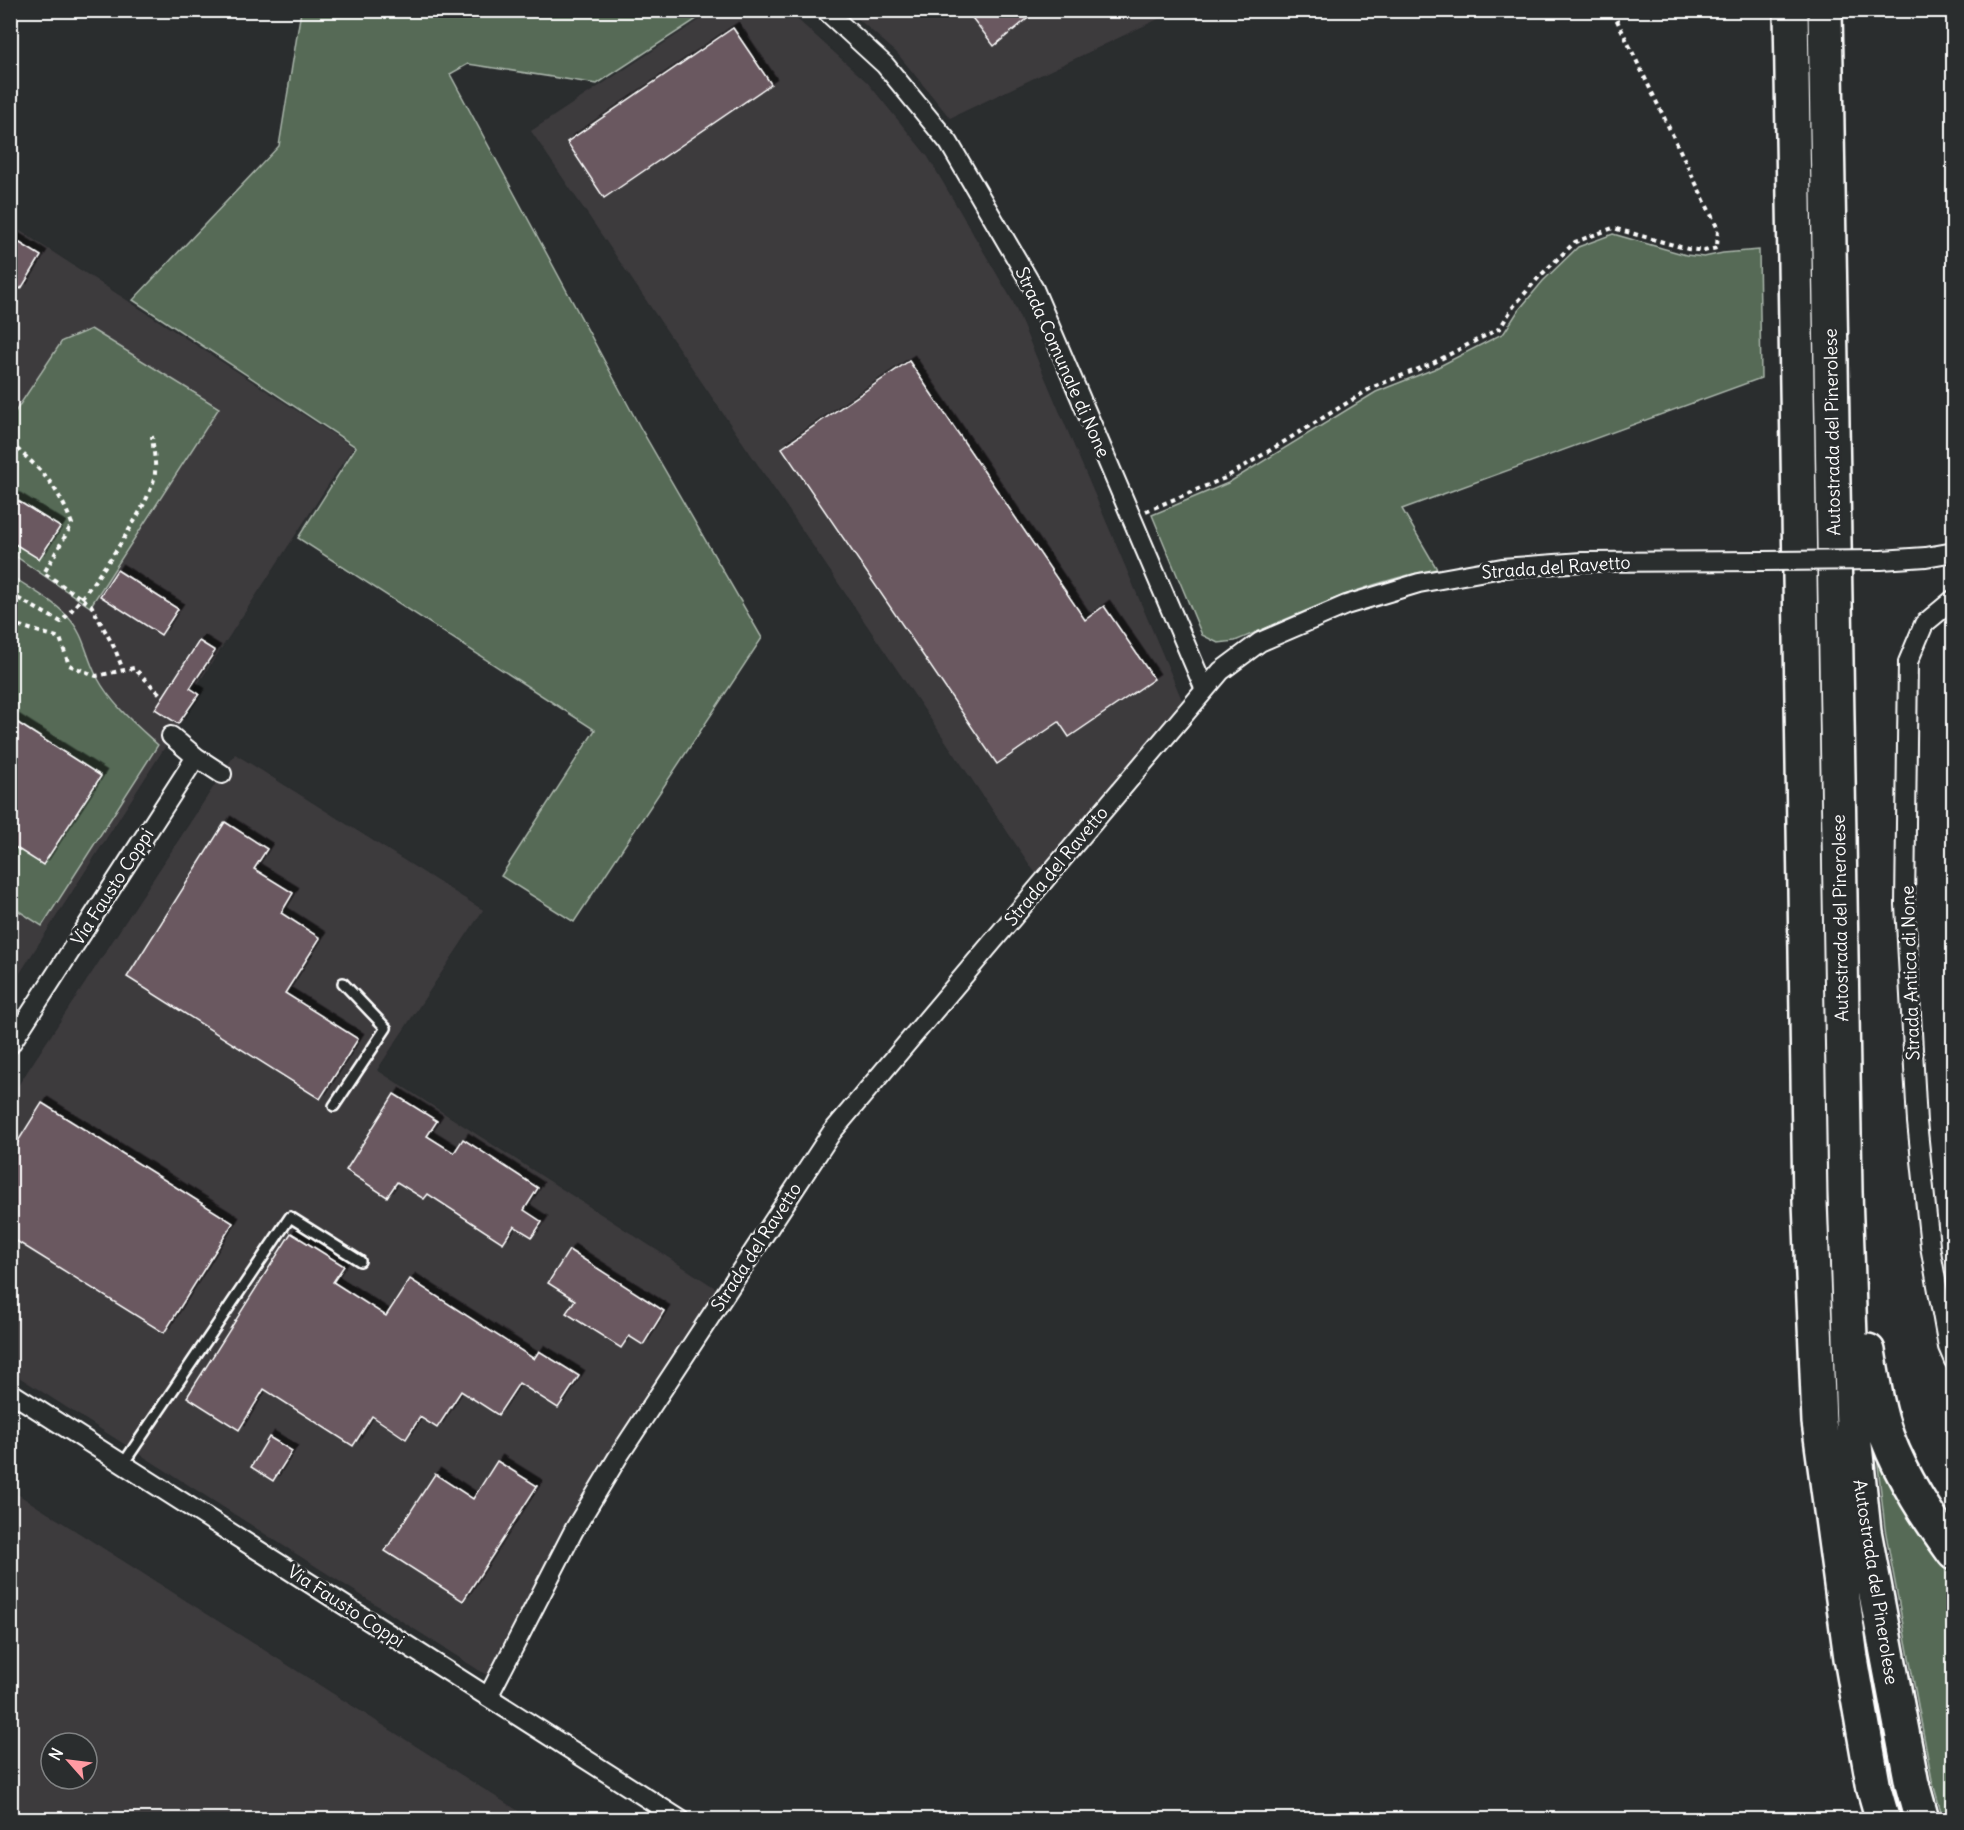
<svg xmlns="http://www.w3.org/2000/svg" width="1964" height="1830" viewBox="0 0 1964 1830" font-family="Delius,sans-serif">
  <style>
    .built { fill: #3d3a3d; fill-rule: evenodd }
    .green { fill: #566b57; stroke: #aab5ab; stroke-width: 1.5 }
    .building { fill: #6a5961; stroke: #fff; stroke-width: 1.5; filter: url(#shadow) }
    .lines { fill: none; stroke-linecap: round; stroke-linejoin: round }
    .service-casing { stroke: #fff; stroke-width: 14 }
    .minor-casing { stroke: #fff; stroke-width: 22 }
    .motorway-casing { stroke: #fff; stroke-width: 38 }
    .path { stroke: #fff; stroke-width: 4; stroke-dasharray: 4.5 4.5; stroke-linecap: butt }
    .service { stroke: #2a2d2e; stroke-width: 9 }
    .minor { stroke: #2a2d2e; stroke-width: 18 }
    .motorway { stroke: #2a2d2e; stroke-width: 33 }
    .minor-bridge-casing { stroke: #fff; stroke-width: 22; stroke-linecap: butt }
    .minor-bridge { stroke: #2a2d2e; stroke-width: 18 }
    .labels { text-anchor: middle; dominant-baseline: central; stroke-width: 6; stroke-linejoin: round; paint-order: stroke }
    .street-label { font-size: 18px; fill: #fff; stroke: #2a2d2e }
  </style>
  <defs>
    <filter id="shadow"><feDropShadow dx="5.5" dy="-5.5" stdDeviation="0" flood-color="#0009"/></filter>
  </defs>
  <rect width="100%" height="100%" fill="#2a2d2e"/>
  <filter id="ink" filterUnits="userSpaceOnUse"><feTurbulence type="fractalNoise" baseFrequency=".0167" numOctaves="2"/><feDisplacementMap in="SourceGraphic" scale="12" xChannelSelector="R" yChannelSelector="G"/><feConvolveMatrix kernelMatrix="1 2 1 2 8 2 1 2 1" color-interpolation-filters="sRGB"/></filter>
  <g filter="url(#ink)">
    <path class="built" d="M713,11H788L867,82L928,157L1012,300L1182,700L1036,874L531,131Z
      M849,11H1175L950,118L897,53Z
      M11,225L353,447L194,690L199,694L11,987V906L41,926L158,745L119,709L96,676L80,633L58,607L11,575V553L90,607L219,408L62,342L11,418Z
      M235,754L483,910L377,1070L717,1289L609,1452L565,1525L488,1676L11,1372L10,1098Z
      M10,1490H11L531,1819H11ZM51,1743H87V1779H51Z"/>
    <path class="green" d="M301,11H709L597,84L468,64L450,74L641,429L762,638L574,922L501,876L595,730L298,538L356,447L133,300L279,146Z
      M1613,234L1686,255L1704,257L1723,253L1759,250L1761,378L1402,509L1437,569C1366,581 1300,614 1235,641L1218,643L1202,635L1152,515L1228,483L1376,392L1434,369L1504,333L1518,311L1543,281L1578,247Z
      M91,329L219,408L90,607L11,553V418L62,341Z
      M10,575C29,588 51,599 67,616C86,636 85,655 97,677C112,705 135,724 158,745L42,926L11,906Z
      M1876,1447L1910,1518L1953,1578V1819H1943L1932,1780L1885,1529Z"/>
    <path class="building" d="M966,10H1038L994,46Z
      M733,28L771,84L604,198L567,142Z
      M10,237L41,256L21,289L10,282Z
      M909,361L1085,620L1104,606L1154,679L1069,737L1059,722L997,764L782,448Z
      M10,496L60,527L39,559L10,541Z
      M117,570L178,609L161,635L100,596Z
      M199,641L215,651L190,688L199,694L178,724L155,709Z
      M10,718L101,776L43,865L10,844Z
      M225,822L267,849L254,869L293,893L281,913L320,938L285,993L358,1039L320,1099L127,977Z
      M394,1094L437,1121L427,1136L454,1153L463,1139L538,1188L524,1210L542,1222L532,1237L514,1226L503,1243L428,1194L424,1199L397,1182L387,1197L346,1170Z
      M42,1103L233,1223L164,1333L10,1237V1154Z
      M291,1233L344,1266L333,1282L386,1316L410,1279L534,1359L539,1351L579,1376L558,1408L519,1383L498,1415L461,1391L437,1428L420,1417L406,1439L372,1416L353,1446L264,1389L239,1430L187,1397Z
      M569,1250L664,1311L643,1345L629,1336L621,1348L566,1313L575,1300L548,1283Z
      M269,1437L292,1451L273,1481L251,1467Z
      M497,1461L537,1486L463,1601L385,1551L435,1474L473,1499Z"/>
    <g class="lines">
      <defs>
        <path id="service" d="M334,1106L386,1028L343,983
          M123,1464L290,1217L360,1261"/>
        <path id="minor" d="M825,10L885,65L949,143L1034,289L1205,690
          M1881,560L1926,557L1954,552
          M1954,599L1924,624L1908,662L1905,905L1917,1122L1930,1246L1948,1347L1954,1361
          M196,757L222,774
          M10,1045L196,757L171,736
          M10,1392L681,1820
          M488,1697L574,1530L618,1457L832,1132L1221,671L1260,642L1346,605L1419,583L1502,568L1582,562L1764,561"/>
        <path id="motorway" d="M1791,10L1810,1202L1819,1422L1851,1658L1874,1789L1883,1820
          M1825,10L1845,1192L1853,1426L1864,1531L1912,1784L1922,1820
          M1868,1351C1873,1380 1877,1409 1887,1437C1903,1479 1928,1517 1954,1553"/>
      </defs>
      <use href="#service" class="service-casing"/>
      <use href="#minor" class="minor-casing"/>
      <use href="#motorway" class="motorway-casing"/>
      <path class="path" d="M10,443C41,469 58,486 72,524L44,573L91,605L115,649L123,670
        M1146,511L1225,478L1373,387L1431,364L1500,328L1513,307L1539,277L1575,242L1613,228L1688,249L1704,251L1717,248L1718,229L1612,10
        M10,594L61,622C84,599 153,504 155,473C156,461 153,448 152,436
        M10,623L60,638L69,665L96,676L134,668L163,697"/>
      <use href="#service" class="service"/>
      <use href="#minor" class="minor"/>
      <use href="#motorway" class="motorway"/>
      <defs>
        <path id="minor-bridge" d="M1764,561L1881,560"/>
      </defs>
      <use href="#minor-bridge" class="minor-bridge-casing"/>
      <use href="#minor-bridge" class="minor-bridge"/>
    </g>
  </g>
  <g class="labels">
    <g class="street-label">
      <text transform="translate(1063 362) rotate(66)">Strada Comunale di None</text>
      <text transform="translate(1832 432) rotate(-91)">Autostrada del Pinerolese</text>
      <text transform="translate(1556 567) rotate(-4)">Strada del Ravetto</text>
      <text transform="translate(1056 866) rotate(-50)">Strada del Ravetto</text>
      <text transform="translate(112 887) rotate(-57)">Via Fausto Coppi</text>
      <text transform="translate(1840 918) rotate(-91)">Autostrada del Pinerolese</text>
      <text transform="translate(1910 973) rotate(-92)">Strada Antica di None</text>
      <text transform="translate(756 1247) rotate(-57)">Strada del Ravetto</text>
      <text transform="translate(1876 1582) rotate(81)">Autostrada del Pinerolese</text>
      <text transform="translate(346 1606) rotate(33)">Via Fausto Coppi</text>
    </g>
  </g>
  <rect width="1964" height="1830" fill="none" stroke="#2a2d2e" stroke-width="36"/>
  <rect x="18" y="18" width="1928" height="1794" fill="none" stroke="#fff" stroke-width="2" filter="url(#ink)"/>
  <g transform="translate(69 1761) rotate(298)"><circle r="28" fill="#2a2d2e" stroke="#7f8182" stroke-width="1.5"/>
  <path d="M0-4.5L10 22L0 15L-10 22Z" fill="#ff9aa2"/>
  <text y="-9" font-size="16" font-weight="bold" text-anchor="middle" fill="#ffffff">N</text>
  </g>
</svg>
